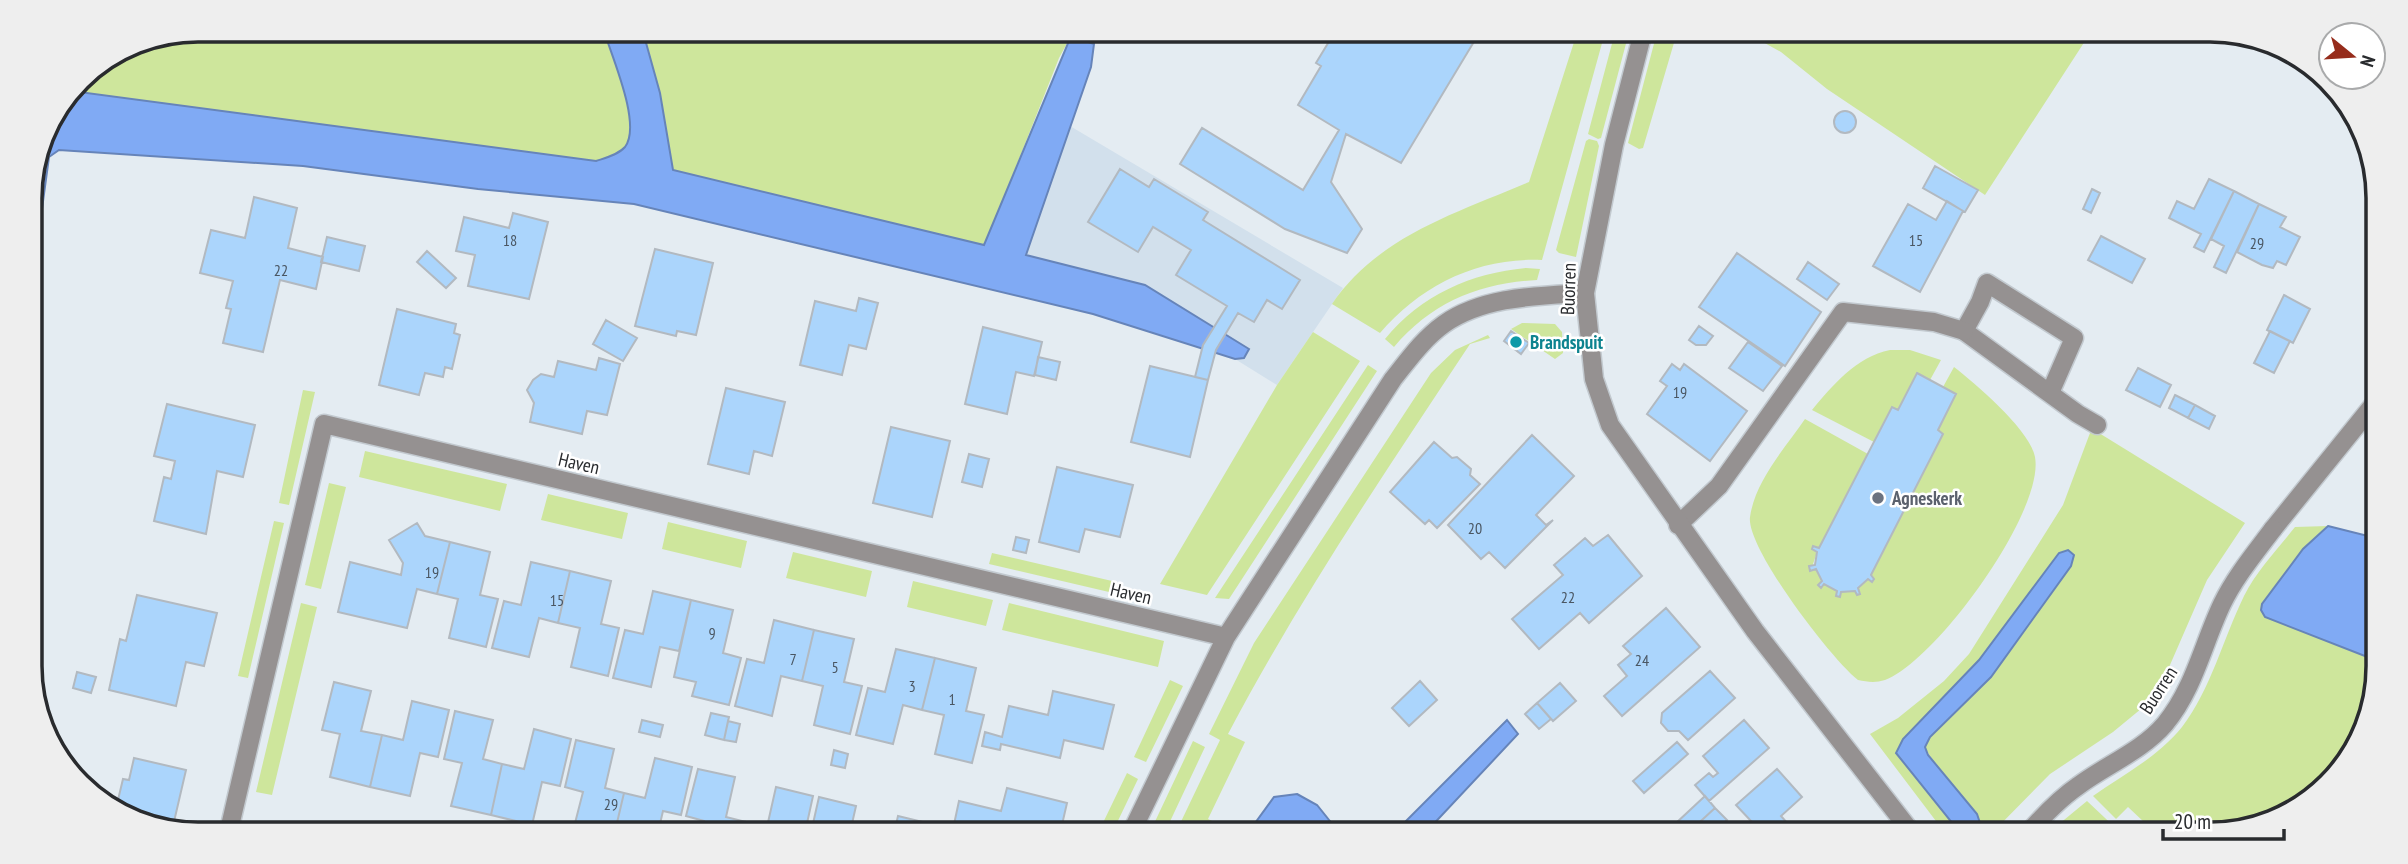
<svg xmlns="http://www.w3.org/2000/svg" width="2408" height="864" viewBox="0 0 2408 864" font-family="'PT Sans Narrow',sans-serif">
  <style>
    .built { fill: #d2e0ec }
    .green { fill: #cee69c }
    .water { fill: #80aaf4; stroke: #6684b9; stroke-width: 2 }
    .building { fill: #abd5fc; stroke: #b2b9c0; stroke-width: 2 }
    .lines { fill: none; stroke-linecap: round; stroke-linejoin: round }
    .service-casing { stroke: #c2c9cf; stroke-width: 21 }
    .minor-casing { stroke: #c2c9cf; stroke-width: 21 }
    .tertiary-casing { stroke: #c2c9cf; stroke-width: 21 }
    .service { stroke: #959191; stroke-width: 18 }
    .minor { stroke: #959191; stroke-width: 18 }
    .tertiary { stroke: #959191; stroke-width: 18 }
    .culture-dot { fill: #0f9aa8; stroke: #fff; stroke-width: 2.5 }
    .worship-dot { fill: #6b7280; stroke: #fff; stroke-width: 2.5 }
    .labels { text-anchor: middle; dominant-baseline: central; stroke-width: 5; stroke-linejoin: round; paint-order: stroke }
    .number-label { font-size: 16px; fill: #4a5662 }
    .street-label { font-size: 19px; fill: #292b2e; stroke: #fff }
    .culture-label { font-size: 19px; font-weight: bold; fill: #0d838f; stroke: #fff; text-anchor: start }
    .worship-label { font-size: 19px; font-weight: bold; fill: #5b616d; stroke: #fff; text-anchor: start }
    .rim { fill: none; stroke: #292b2e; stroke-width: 3.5 }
  </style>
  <rect width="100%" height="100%" fill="#e4ecf2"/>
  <path class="built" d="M1070,126L1343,288L1277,385L1235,359L1244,358L1248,349L1025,255Z"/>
  <path class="green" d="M198,30L604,31C612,57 642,125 625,147C618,155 605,158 596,161L72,91C107,46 146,40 198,30Z
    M643,32L1087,34L1084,41L1071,36L1059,58L985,245L673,170L660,93Z
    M1576,36H1604L1542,260C1478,257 1421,285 1380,333L1332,304C1378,236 1457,213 1529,182Z
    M1614,36H1628L1601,138L1598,139L1588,134Z
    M1656,36H1676L1643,148L1639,149L1628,143Z
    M1752,36L2087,38L1985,195L1827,89L1781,52Z
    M1589,139L1597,141L1599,146L1576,257L1559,253L1556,250L1586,141Z
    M1526,268L1540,269L1537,280C1480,283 1432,302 1394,347L1385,339C1421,295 1471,273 1526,268Z
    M1522,323L1555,324L1562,332L1563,353L1555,359L1511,329Z
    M1313,332L1360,361L1207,595L1160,584L1277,385Z
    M1488,335L1490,338L1470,344C1386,471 1299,599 1228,734L1245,742L1208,819L1230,830H1177L1220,740L1209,734L1254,643L1431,373L1455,350Z
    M1890,350H1910L1941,360L1930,380L1917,374L1898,410L1892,407L1874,442L1812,410C1833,385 1856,357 1890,350Z
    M1368,365L1377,371L1229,599L1215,598Z
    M1954,367C1976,384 2030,430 2035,457C2045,511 1936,661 1885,680C1876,683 1867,682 1858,680C1832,660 1746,548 1750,517C1755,481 1785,448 1805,419L1868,454L1819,548L1813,546L1812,549L1817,552L1811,570L1816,569L1822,581L1819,586L1821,588L1824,584L1837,591L1836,596L1840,597L1841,592L1855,591L1857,595L1860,594L1858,588L1868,579L1872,582L1874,579L1871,575L1943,434L1938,430L1956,394L1943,387Z
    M303,390L315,392L289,505L279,503Z
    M2090,433H2099L2245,523L2207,580L2163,681L2147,704L2113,732L2050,774L1992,833H1969L1977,827L1924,747L1930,737L1991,677L2071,566L1903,739L1957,829L1965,833H1945L1870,734L1898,718L1944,681L1969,654L2063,505Z
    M365,451L507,484L500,511L359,477Z
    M329,483L346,487L321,589L305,585Z
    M548,494L628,513L622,539L541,520Z
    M274,521L284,523L248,678L238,676Z
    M668,522L747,541L741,568L662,549Z
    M2328,526L2303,549L2262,603L2261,610L2265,617L2370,658L2369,720L2313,799L2221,834H2135L2145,823L2128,807L2116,819L2093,796C2123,775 2159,756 2182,727C2211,689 2223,639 2244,596C2257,570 2277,550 2295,527Z
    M793,552L872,571L866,597L786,578Z
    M992,553L1112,581L1109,592L989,564Z
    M913,581L993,600L986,626L907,607Z
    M301,603L317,607L272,795L256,792Z
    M1009,603L1164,641L1158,667L1002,630Z
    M1170,680L1183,686L1146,762L1134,757Z
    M1193,741L1205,747L1166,830H1151Z
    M1127,773L1138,779L1114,829H1100Z
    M2087,801L2122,834L2050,833L2053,829Z"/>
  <path class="water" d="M604,31L643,32L660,93L673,170L984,245L1071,36L1094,44L1091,67L1026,255L1145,285L1249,349L1244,358L1235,359L1093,314L634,204L478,189L303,166L59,150L49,157L31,290L30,187L47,123L72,91L596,161C605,158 618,155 625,147C642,125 612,57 604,31Z
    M2328,526L2372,537L2370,658L2265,617L2261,610L2262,604L2303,549Z
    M2068,550L2074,555L2071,566L1991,677L1930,737L1925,747L1928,755L1977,814L1980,823L1965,833L1957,829L1896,753L1903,739L1979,660L2059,553Z
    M1507,720L1518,734L1427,831H1396Z
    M1297,794L1317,805L1337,830H1250L1274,797Z"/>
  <path class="building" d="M1333,35H1478L1401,163L1346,134L1331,182L1362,229L1347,253L1285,229L1180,164L1202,128L1303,190L1339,130L1298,105L1321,66L1316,63Z
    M1834 122a11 11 0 1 1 22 0a11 11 0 1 1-22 0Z
    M1935,166L1978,190L1965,212L1923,188Z
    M1120,169L1149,187L1154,179L1208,212L1203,220L1300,280L1282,309L1267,300L1254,322L1238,313L1216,350L1208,380L1195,377L1203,345L1227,306L1176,275L1191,250L1153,227L1138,252L1088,222Z
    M2209,179L2234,191L2204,252L2194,247L2201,234L2169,218L2177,201L2194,209Z
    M2092,189L2100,193L2091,213L2083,209Z
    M2234,191L2259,204L2226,273L2214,267L2224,246L2211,239Z
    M254,197L297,208L288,248L323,257L316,289L280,280L263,352L223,343L231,309L226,308L233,281L200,273L211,230L245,238Z
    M1947,201L1963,211L1920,292L1873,266L1908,204L1936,220Z
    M2259,204L2286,217L2280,227L2300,237L2286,265L2277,261L2273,268L2262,265L2237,252Z
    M513,213L548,222L529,299L468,286L475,255L456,251L464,217L509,228Z
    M2101,236L2145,259L2132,283L2088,260Z
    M327,237L365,246L359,271L321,262Z
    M655,249L713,263L696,335L677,331L676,336L635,326Z
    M427,251L456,278L446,288L417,262Z
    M1737,253L1821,312L1785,366L1699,307Z
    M1808,262L1839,284L1827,300L1797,279Z
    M2284,295L2310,309L2293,343L2267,330Z
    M859,298L878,303L866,349L849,345L842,375L800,365L815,301L856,311Z
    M397,309L456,324L454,333L460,335L452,369L445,367L443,377L425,373L419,395L379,385Z
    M606,320L637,338L623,361L593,344Z
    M1699,326L1713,336L1706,345H1696L1689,340Z
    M983,327L1042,342L1034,376L1016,372L1007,414L965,404Z
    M1511,331L1529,343L1521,354L1504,341Z
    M2270,331L2290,341L2274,373L2254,363Z
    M1748,342L1782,366L1763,391L1729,368Z
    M1038,357L1060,362L1056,380L1035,375Z
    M599,358L620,364L607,415L587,411L582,434L530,422L534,403L527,390L533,380L541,374L554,377L558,361L596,370Z
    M1672,364L1680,370L1684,364L1747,411L1710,461L1647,414L1667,386L1660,381Z
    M1150,366L1208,380L1190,457L1131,442Z
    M2138,368L2171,385L2160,407L2126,390Z
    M1917,373L1956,394L1938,430L1943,434L1871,575L1874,579L1872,582L1868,579L1858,588L1860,594L1857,595L1855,591L1841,592L1840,597L1836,596L1837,591L1824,584L1821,588L1818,585L1822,581L1816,569L1810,571L1809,566L1815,565L1817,552L1812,549L1813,546L1819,548L1892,407L1898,410Z
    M726,388L785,402L772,456L754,451L749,474L708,464Z
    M2175,395L2195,405L2188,418L2169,408Z
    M167,404L255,425L243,477L217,471L206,534L154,521L164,477L171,479L175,461L154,456Z
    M2195,405L2215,416L2209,429L2188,418Z
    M891,427L950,441L932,517L873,503Z
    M1532,435L1574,476L1536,515L1546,525L1553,520L1505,568L1489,552L1481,559L1448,525Z
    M1434,442L1452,458L1457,457L1471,469L1470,475L1480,484L1437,528L1429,520L1425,524L1390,492Z
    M969,454L989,459L982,487L962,482Z
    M1057,467L1133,485L1120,537L1085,529L1079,552L1039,542Z
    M417,523L425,536L450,542L437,594L417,589L407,628L338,612L350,562L401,575L403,563L389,540Z
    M1608,535L1642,576L1589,623L1580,613L1539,649L1512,619L1563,575L1554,565L1585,538L1593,546Z
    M1016,537L1029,540L1026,553L1013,550Z
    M450,542L490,552L480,595L498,599L486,647L449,638L458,599L437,594Z
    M531,562L570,571L558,623L539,618L529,657L492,648L504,601L521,605Z
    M570,571L611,581L601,624L619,628L608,676L571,667L580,628L558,623Z
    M653,591L691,600L679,651L660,647L651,687L613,678L625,630L643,634Z
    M137,595L217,613L204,666L186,662L176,706L109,690L120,639L126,641Z
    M691,600L733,610L723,653L741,658L729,705L692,696L696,682L674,677Z
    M1666,608L1700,647L1622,716L1604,696L1627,676L1618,665L1631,654L1623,646Z
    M774,620L814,630L802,681L781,676L772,716L735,706L747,659L764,663Z
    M814,630L854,639L844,682L862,686L850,734L814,725L823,686L802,681Z
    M896,649L935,658L922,710L903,705L893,744L856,735L868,688L885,692Z
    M935,658L976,668L966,711L984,715L972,763L935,754L944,715L922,710Z
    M1710,671L1735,698L1688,740L1679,731H1668L1661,723L1662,713Z
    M77,672L96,677L91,693L73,688Z
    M1420,681L1437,700L1409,726L1392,708Z
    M334,682L371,691L361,731L382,735L370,787L330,777L340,734L322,730Z
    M1560,683L1576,701L1553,721L1537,703Z
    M1053,691L1114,705L1103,749L1064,740L1060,758L1001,744L1000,750L982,746L985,732L1002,737L1009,706L1048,715Z
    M412,701L449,710L438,757L420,753L410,796L370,787L382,735L403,740Z
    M1537,703L1551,719L1539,729L1525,714Z
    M455,711L493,720L483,759L502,764L491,815L451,806L462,763L444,759Z
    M711,713L729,717L724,740L705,735Z
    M642,720L663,725L660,737L639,732Z
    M1744,720L1769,748L1709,801L1695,785L1709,773L1713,777L1718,773L1703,756Z
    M728,721L740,724L736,742L724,740Z
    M534,729L571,739L560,786L542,782L532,825L491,815L502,764L524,769Z
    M576,740L614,749L605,788L624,793L616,827H574L583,792L565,787Z
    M1677,742L1688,754L1644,793L1633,781Z
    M834,750L848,754L845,768L831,765Z
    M134,758L186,770L173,826L144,825L99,795L118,800L123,779L129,780Z
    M655,758L692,767L681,815L663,811L659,828L616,827L624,793L645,798Z
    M698,769L735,777L726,817L746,822L745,828H702L704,821L686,816Z
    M1777,769L1802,797L1781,816L1795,832H1739L1751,821L1736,805Z
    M776,787L813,796L806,828H745L746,822L767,827Z
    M1007,788L1067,803L1061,829H953L959,801L1001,811Z
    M1705,796L1715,808L1689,832H1679L1674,825Z
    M819,797L856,806L851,828H812Z
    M1715,808L1727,820L1713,832H1689Z
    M898,816L935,825L934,829H895Z"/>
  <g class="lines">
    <defs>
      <path id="service" d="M2050,393L2074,338L1987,283L1980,302L1964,331L2078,414L2097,425
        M2273,529L2374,404"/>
      <path id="minor" d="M1678,525L1719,486L1843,312L1934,322L1964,331
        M230,826L324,424L1226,637
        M1133,829L1226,637L1393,379C1409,359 1423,339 1444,324C1484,296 1538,296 1585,293
        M2028,833C2043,816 2059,799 2078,786C2106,765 2142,751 2165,724C2194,689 2203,644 2222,604C2235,577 2255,553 2273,529"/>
      <path id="tertiary" d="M1642,36L1614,145L1585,293L1594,379L1610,425L1755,631L1912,833"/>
    </defs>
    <use href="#service" class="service-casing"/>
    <use href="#minor" class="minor-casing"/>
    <use href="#tertiary" class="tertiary-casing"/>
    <use href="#service" class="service"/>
    <use href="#minor" class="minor"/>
    <use href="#tertiary" class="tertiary"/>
  </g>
  <circle class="culture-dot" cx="1516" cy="342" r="7"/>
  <circle class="worship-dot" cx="1878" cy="498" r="7"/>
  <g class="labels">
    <g class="number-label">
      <text x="510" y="240">18</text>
      <text x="1916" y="240">15</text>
      <text x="2257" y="243">29</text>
      <text x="281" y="270">22</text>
      <text x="1680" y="392">19</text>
      <text x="1475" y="528">20</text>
      <text x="432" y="572">19</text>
      <text x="1568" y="597">22</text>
      <text x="557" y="600">15</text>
      <text x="712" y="633">9</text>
      <text x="793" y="659">7</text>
      <text x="1642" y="660">24</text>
      <text x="835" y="667">5</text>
      <text x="912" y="686">3</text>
      <text x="952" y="699">1</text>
      <text x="611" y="804">29</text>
    </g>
    <g class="street-label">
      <text transform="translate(1568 289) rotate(-88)">Buorren</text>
      <text transform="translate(579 463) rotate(13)">Haven</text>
      <text transform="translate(1131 593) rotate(13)">Haven</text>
      <text transform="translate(2158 690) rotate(-57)">Buorren</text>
    </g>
    <g class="culture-label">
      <text x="1530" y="342">Brandspuit</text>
    </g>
    <g class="worship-label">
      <text x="1892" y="498">Agneskerk</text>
    </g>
  </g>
  <path d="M0 0H2408V864H0ZM198 42H2210A156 156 0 0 1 2366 198V666A156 156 0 0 1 2210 822H198A156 156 0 0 1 42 666V198A156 156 0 0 1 198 42Z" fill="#eee" fill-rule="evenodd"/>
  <path class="rim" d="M198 42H2210A156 156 0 0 1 2366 198V666A156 156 0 0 1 2210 822H198A156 156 0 0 1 42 666V198A156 156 0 0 1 198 42Z"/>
  <g transform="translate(2352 56) rotate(108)"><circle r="33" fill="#ffffff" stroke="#a9aaab" stroke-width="2"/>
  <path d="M0-5L12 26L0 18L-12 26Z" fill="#962c1b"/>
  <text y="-10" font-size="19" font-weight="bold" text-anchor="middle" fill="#292b2e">N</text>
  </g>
  <path d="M2163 829v10h121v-10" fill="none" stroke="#292b2e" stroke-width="3.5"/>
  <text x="2174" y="829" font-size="21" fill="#292b2e" stroke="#ffffff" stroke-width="5" paint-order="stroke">20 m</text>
</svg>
